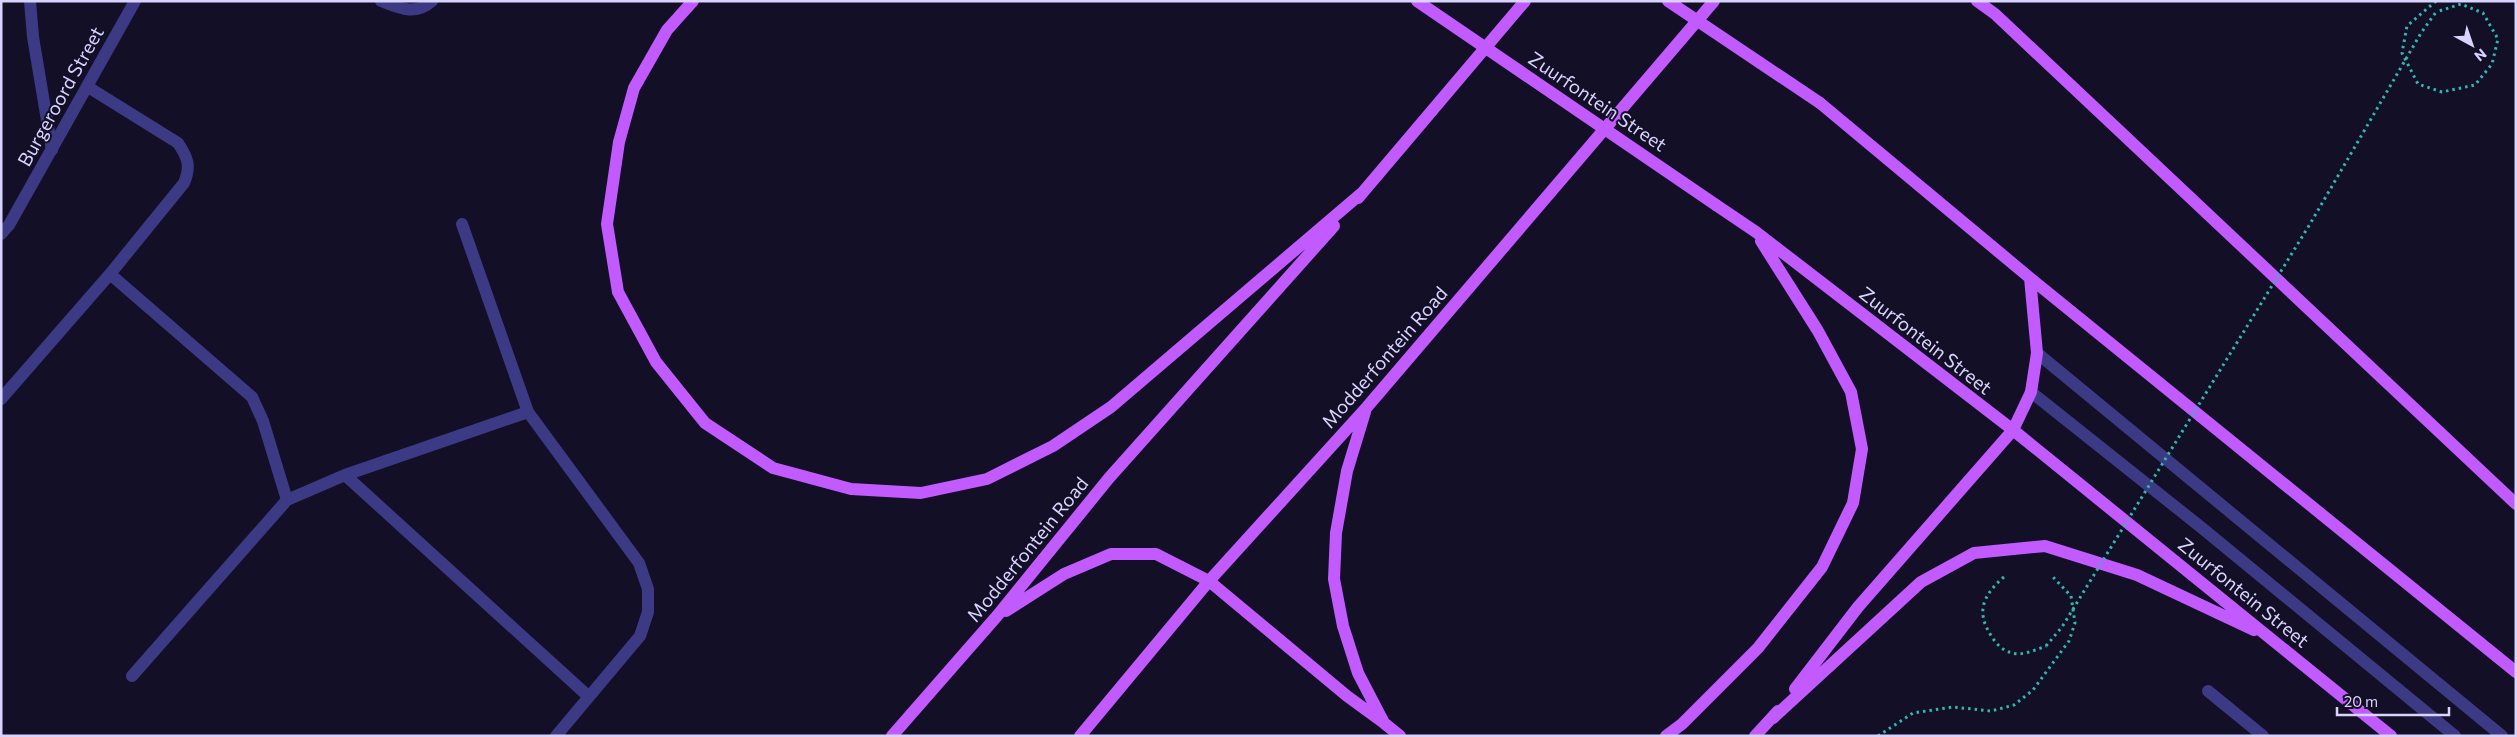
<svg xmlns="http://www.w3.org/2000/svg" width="2517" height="737" viewBox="0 0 2517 737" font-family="Commissioner,sans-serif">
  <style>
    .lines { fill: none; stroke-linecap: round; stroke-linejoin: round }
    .path { stroke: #2fb8b0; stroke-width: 3; stroke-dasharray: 2.5 4; stroke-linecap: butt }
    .service { stroke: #3d3a85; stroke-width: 12 }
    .minor { stroke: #3d3a85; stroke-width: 12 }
    .primary { stroke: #c25bff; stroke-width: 12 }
    .path-bridge { stroke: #2fb8b0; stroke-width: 3; stroke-dasharray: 2.5 4; stroke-linecap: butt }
    .primary-bridge { stroke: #c25bff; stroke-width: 12 }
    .labels { text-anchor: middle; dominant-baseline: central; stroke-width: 4; stroke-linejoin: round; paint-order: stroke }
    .street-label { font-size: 19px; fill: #d9d4ff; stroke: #130f26 }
  </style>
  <rect width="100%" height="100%" fill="#130f26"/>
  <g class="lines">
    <path class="path" d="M2436,1L2407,26L2402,53L2418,84L2442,92L2475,85L2492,64L2498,39L2483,13L2461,4L2436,12
      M2004,577C1983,595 1975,612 1992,637C1995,642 2002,650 2009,652C2021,657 2035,650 2046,646
      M1878,736L1913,713L1953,707L1991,711L2014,705L2033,690L2069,641L2075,623L2071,596L2053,577"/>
    <path class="service" d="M30,1L33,37L52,150
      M110,274L252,397L263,421L287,500L132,676
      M2037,353L2502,736
      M2031,392L2202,528L2455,736
      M1,399L110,274L184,183C191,166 188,158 178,143L88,87
      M528,412L639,563L648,589V612L640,636L556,736
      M345,475L588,696
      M287,500L345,475L528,412L462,224"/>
    <path class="minor" d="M381,1C399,8 415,16 432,1
      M1,234L9,225L135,1
      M2208,691L2263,736"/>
    <path class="primary" d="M693,1L667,30L634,88L619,142L607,224L618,292L656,362L705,423L773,468L851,489L921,493L987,479L1053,446L1111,407L1363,192
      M1977,1L1995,14L2516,504
      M1820,103L2030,278L2516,672
      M1358,198L1525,1
      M1716,205L1756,232L2013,430L2391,736
      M1365,412L1347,471L1336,533L1334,579L1343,626L1358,673L1384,723L1400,736
      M1006,611L1064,574L1111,554H1156L1209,581L1347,696L1384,723
      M1795,689L1858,607L2013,430L2031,392L2037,353L2030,278
      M1773,718L1921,582L1974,553L2045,546L2137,575L2254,630
      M892,736L997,616L1109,478L1334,226
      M1080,736L1209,581L1367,407L1714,1
      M1666,736L1682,724L1758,648L1822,567L1853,503L1862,449L1851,392L1818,331L1761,241
      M1755,736L1778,711"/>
    <path class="path-bridge" d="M2046,646L2062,627L2089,583L2310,224L2421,33L2436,12"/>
    <path class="primary-bridge" d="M1417,1L1716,205
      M1668,1L1820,103"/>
  </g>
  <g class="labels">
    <g class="street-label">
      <text transform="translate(60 96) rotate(-61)">Burgeroord Street</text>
      <text transform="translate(1598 101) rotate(34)">Zuurfontein Street</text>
      <text transform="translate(1926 340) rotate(38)">Zuurfontein Street</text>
      <text transform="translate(1384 357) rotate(-49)">Modderfontein Road</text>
      <text transform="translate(1027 549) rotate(-51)">Modderfontein Road</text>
      <text transform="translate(2244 592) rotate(39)">Zuurfontein Street</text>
    </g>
  </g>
  <rect width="2517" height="737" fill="none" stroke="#d9d4ff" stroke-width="5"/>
  <g transform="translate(2472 45) rotate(140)" stroke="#130f26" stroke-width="4" paint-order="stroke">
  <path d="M0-4L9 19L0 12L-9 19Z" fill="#d9d4ff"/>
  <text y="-8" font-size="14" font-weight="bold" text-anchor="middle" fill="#d9d4ff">N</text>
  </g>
  <path d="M2337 707v8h112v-8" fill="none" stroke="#d9d4ff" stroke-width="2.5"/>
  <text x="2344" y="707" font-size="15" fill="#d9d4ff" stroke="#130f26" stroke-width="4" paint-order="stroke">20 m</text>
</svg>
